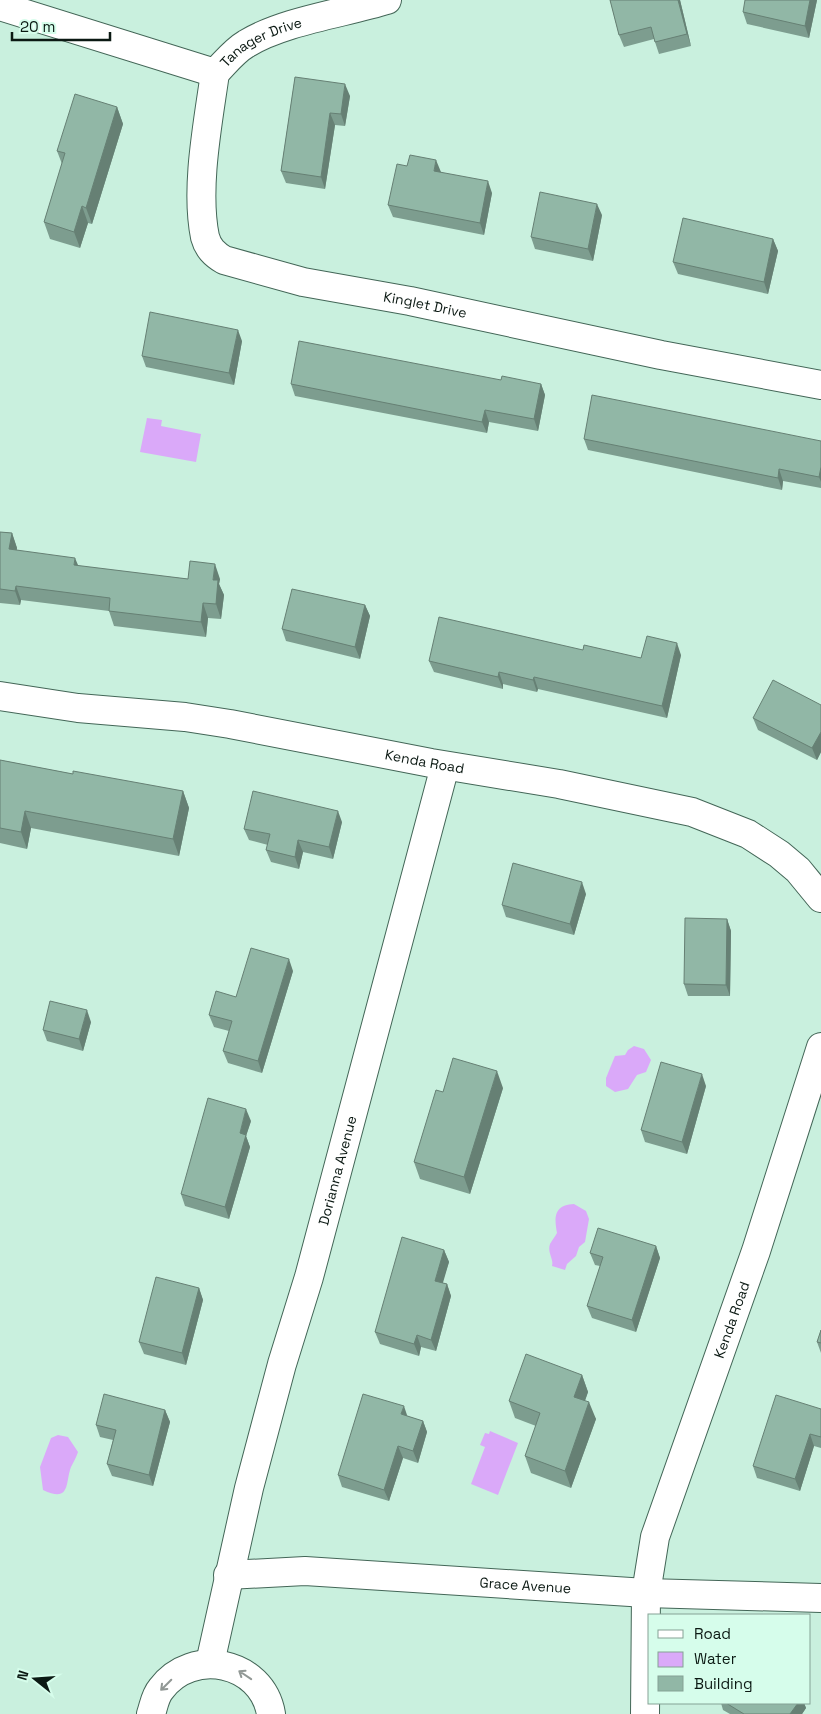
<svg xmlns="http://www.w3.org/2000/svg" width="821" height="1714" viewBox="0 0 821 1714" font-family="'Space Grotesk',sans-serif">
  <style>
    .water { fill: #daa9f9 }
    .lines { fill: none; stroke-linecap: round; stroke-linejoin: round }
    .minor-casing { stroke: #436657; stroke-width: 30 }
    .minor { stroke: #fff; stroke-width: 28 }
    .wall { fill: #7d9d8f }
    .shaded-wall { fill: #668074 }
    .building { fill: #91b7a6; stroke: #668074 }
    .oneway { stroke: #919895 }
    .labels { text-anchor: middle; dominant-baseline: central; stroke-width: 4; stroke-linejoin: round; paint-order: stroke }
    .street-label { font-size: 14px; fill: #0b1913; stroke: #d6fdeb }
  </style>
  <rect width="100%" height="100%" fill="#c9f0de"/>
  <path class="water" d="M147,418L162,420L161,426L201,434L196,462L140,452Z
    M634,1046L644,1049L651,1060L646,1072L637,1075L628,1089L615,1092L606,1086V1078L615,1056L625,1055L628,1050Z
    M574,1204L586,1211L589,1219L585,1242L579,1247L576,1256L567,1264L565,1270L552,1266C554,1259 547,1253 550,1244C552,1240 555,1237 557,1233C554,1217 554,1205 574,1204Z
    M490,1431L518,1443L498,1495L471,1484L485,1447L480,1445L485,1433L489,1434Z
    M58,1435L68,1437L78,1452C76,1458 74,1461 71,1467C65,1483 71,1503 43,1490L40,1467L51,1438Z"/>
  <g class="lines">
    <defs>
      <g id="minor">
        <path id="s1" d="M0,6L215,73C225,63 234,51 246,44C283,21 345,13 387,0"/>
        <path id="s2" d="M215,73C208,123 195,188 205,237C208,248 214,254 224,260L303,282L410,301L661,355L821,385"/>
        <path id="s3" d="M0,696L78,708L185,717L230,724L431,763L559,784L692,812L748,834L779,854L798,870L821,898"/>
        <path id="s4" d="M228,1575L305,1571L646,1593L821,1598"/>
        <path id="s5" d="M210,1663L249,1488L282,1364L309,1277L445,766"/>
        <path d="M151,1714C154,1705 155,1696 161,1689C192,1647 262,1661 271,1714"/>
        <path id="s6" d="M645,1714L646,1593L655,1537L756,1251L821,1047"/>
      </g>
    </defs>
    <use href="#minor" class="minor-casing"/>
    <use href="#minor" class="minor"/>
  </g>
  <path class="wall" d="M610,0H680L691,46L659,54L654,39L624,47L619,35Z
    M817,0L809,38L747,24L743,12Z
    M295,77L350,96L345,126L335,125L325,189L286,183L281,171Z
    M117,107L123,124L92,224L88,223L80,248L50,239L44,222L62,164L57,151Z
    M407,166L441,172L492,193L484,235L393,217L388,205Z
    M602,215L593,261L535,249L531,237Z
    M773,239L778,251L768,294L678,274L673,262Z
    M242,341L234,385L146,367L142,356Z
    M501,380L541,384L545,395L538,431L489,422L487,433L295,396L291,384Z
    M584,439L821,441V488L783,481L782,490L588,450Z
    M0,532L12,533L17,548L16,550L78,566L188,579H220L219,584L224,595L221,619L208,618L206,637L114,626L109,611L21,600L20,605L0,603Z
    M365,605L370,616L360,659L286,641L282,629Z
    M583,650L641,658L681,655L667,718L538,689L537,692L503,684V689L434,672L429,661Z
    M821,705V752L817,760L758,730L753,718Z
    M0,760L73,774L183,791L189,808L179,856L31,828L27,849L0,843Z
    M342,822L333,859L303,852L299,869L271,862L266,850L268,845L249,840L244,829Z
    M586,894L574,935L506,917L502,905Z
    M727,919L731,931L730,996H688L684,984Z
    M293,971L262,1073L228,1063L223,1051L229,1031L214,1027L209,1015L236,997Z
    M91,1022L83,1051L47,1041L43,1030Z
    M706,1086L687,1154L645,1142L641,1130Z
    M503,1088L470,1194L420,1179L414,1162L443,1092Z
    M251,1121L246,1136L250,1147L229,1219L185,1206L181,1194Z
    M656,1246L660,1258L636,1332L592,1318L587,1306L600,1266L595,1265L590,1253Z
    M444,1250L449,1262L442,1283L447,1284L451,1296L436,1351L421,1347L419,1356L380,1344L375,1332Z
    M199,1288L203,1300L186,1365L144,1354L139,1342Z
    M821,1330V1353L817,1342Z
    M582,1375L588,1392L585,1401L596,1419L571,1488L531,1473L525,1456L536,1426L515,1418L509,1401Z
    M821,1409V1448L814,1446L800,1491L757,1478L753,1466Z
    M165,1410L170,1422L153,1486L112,1476L107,1464L113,1440L100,1437L96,1425Z
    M407,1416L423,1421L427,1432L418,1463L403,1458L389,1501L342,1487L338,1475Z
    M721,1703H804L806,1708L802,1714H730L723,1710Z"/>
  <path class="shaded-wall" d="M678,0H680L691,46L687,34Z
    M810,0H817L809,38L805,26Z
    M345,84L350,96L345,126L341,114Z
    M117,107L123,124L92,224L86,208Z
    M330,113L335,125L325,189L321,177Z
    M436,160L441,172L438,183L434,171Z
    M488,181L492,193L484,235L480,223Z
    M597,204L602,215L593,261L588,249Z
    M82,206L88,223L80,248L74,232Z
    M773,239L778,251L768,294L764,282Z
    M238,330L242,341L234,385L229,373Z
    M541,384L545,395L538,431L534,419Z
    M485,410L489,422L487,433L482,422Z
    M821,467V482L819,477Z
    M779,469L783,481L782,490L778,478Z
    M12,533L17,548L15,564L9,549Z
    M75,558L81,572L74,565Z
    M215,564L220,579L219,584L224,595L221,619L216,604L213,580Z
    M16,586L21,600L20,605L15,591Z
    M203,603L208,618L206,637L201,622Z
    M365,605L370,616L360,659L355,647Z
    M677,643L681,655L667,718L662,706Z
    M499,672L503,684V689L498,677Z
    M534,677L538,689L537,692L533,680Z
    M821,732V752L817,760L812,748Z
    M183,791L189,808L179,856L173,839Z
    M25,811L31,828L27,849L21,832Z
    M338,811L342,822L333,859L329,847Z
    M298,840L303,852L299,869L295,857Z
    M582,882L586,894L574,935L570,924Z
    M727,919L731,931L730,996L726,985Z
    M289,959L293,971L262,1073L258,1061Z
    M87,1010L91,1022L83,1051L79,1039Z
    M497,1071L503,1088L470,1194L464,1177Z
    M702,1074L706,1086L687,1154L682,1142Z
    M246,1109L251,1121L246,1136L250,1147L229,1219L225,1207L240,1133Z
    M656,1246L660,1258L636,1332L632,1320Z
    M444,1250L449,1262L440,1293L435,1281Z
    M447,1284L451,1296L436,1351L431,1340Z
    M199,1288L203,1300L186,1365L182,1353Z
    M417,1335L421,1347L419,1356L414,1344Z
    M582,1375L588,1392L580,1414L574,1397Z
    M589,1402L596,1419L571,1488L565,1471Z
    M404,1406L408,1418L401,1414Z
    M165,1410L170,1422L153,1486L149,1475Z
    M423,1421L427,1432L418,1463L413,1451Z
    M810,1434L814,1446L800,1491L795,1479Z
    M398,1446L403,1458L389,1501L384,1490Z
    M798,1703H804L806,1708L802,1714H790Z"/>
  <path class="building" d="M610,0H678L687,34L655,42L651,27L619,35Z
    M745,0H810L805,26L743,12Z
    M295,77L345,84L341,114L330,113L321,177L281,171Z
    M75,94L117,107L86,208L82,206L74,232L44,222L65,153L57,151Z
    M410,155L436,160L434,171L488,181L480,223L388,205L397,164L407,166Z
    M540,192L597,204L588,249L531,237Z
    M683,218L773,239L764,282L673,262Z
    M150,312L238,330L229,373L142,356Z
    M299,341L501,380L502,376L541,384L534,419L485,410L482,422L291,384Z
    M592,395L821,441V467L819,477L779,469L778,478L584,439Z
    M0,532L12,533L9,549L75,558L74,565L188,579L190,561L215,564L213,580H218L216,604L203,603L201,622L109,611L110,598L16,586L15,591L0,589Z
    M292,589L365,605L355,647L282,629Z
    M439,617L583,650L584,645L641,658L647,636L677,643L662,706L534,677L533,680L499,672L498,677L429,661Z
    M773,680L821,705V732L812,748L753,718Z
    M0,760L73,774V771L183,791L173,839L25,811L21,832L0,828Z
    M253,791L338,811L329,847L298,840L295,857L266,850L270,834L244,829Z
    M513,863L582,882L570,924L502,905Z
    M685,918L727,919L726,985L684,984Z
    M251,948L289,959L258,1061L223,1051L232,1021L209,1015L216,991L236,997Z
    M50,1001L87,1010L79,1039L43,1030Z
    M453,1058L497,1071L464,1177L414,1162L436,1090L443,1092Z
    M661,1062L702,1074L682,1142L641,1130Z
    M208,1098L246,1109L240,1133L246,1135L225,1207L181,1194Z
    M598,1228L656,1246L632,1320L587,1306L603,1257L590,1253Z
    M402,1237L444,1250L435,1281L447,1284L431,1340L417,1335L414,1344L375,1332Z
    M156,1277L199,1288L182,1353L139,1342Z
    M821,1330V1343L817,1342Z
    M526,1354L582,1375L574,1397L589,1402L565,1471L525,1456L540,1413L509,1401Z
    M104,1394L165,1410L149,1475L107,1464L116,1430L96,1425Z
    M363,1394L404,1406L401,1414L423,1421L413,1451L398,1446L384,1490L338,1475Z
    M776,1395L821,1409V1437L810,1434L795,1479L753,1466Z
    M726,1703H798L790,1714H744Z"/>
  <defs><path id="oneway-shaft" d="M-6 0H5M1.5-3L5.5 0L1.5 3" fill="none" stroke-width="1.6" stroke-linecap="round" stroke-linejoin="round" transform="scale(1.25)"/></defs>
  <g class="oneway">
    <use href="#oneway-shaft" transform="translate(245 1675) rotate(-146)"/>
    <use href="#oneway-shaft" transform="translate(166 1685) rotate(135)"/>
  </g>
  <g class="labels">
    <g class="street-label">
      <text stroke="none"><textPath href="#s1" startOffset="282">Tanager Drive</textPath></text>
      <text stroke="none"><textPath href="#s2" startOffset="402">Kinglet Drive</textPath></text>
      <text stroke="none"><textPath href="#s3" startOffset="430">Kenda Road</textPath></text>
      <text stroke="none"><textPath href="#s5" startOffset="509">Dorianna Avenue</textPath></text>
      <text stroke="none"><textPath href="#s6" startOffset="408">Kenda Road</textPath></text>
      <text stroke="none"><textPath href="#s4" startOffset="298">Grace Avenue</textPath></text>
    </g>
  </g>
  <rect x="648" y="1614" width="162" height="90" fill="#d6fdeb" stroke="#85a295"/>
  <rect x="658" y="1630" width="25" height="8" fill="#ffffff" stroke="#85a295"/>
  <text x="694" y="1639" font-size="15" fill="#0b1913">Road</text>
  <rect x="658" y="1652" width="25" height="15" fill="#daa9f9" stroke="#85a295"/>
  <text x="694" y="1664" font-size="15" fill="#0b1913">Water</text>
  <rect x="658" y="1676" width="25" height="15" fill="#91b7a6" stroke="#85a295"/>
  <text x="694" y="1689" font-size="15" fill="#0b1913">Building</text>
  <g transform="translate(35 1679) rotate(287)" stroke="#d6fdeb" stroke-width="4" paint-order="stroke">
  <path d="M0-4L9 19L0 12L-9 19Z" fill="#0b1913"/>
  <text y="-8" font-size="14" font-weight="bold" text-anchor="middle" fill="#0b1913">N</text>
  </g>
  <path d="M12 32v8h98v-8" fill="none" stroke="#0b1913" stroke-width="2.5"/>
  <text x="20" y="32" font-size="15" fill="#0b1913" stroke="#d6fdeb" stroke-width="4" paint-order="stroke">20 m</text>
</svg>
